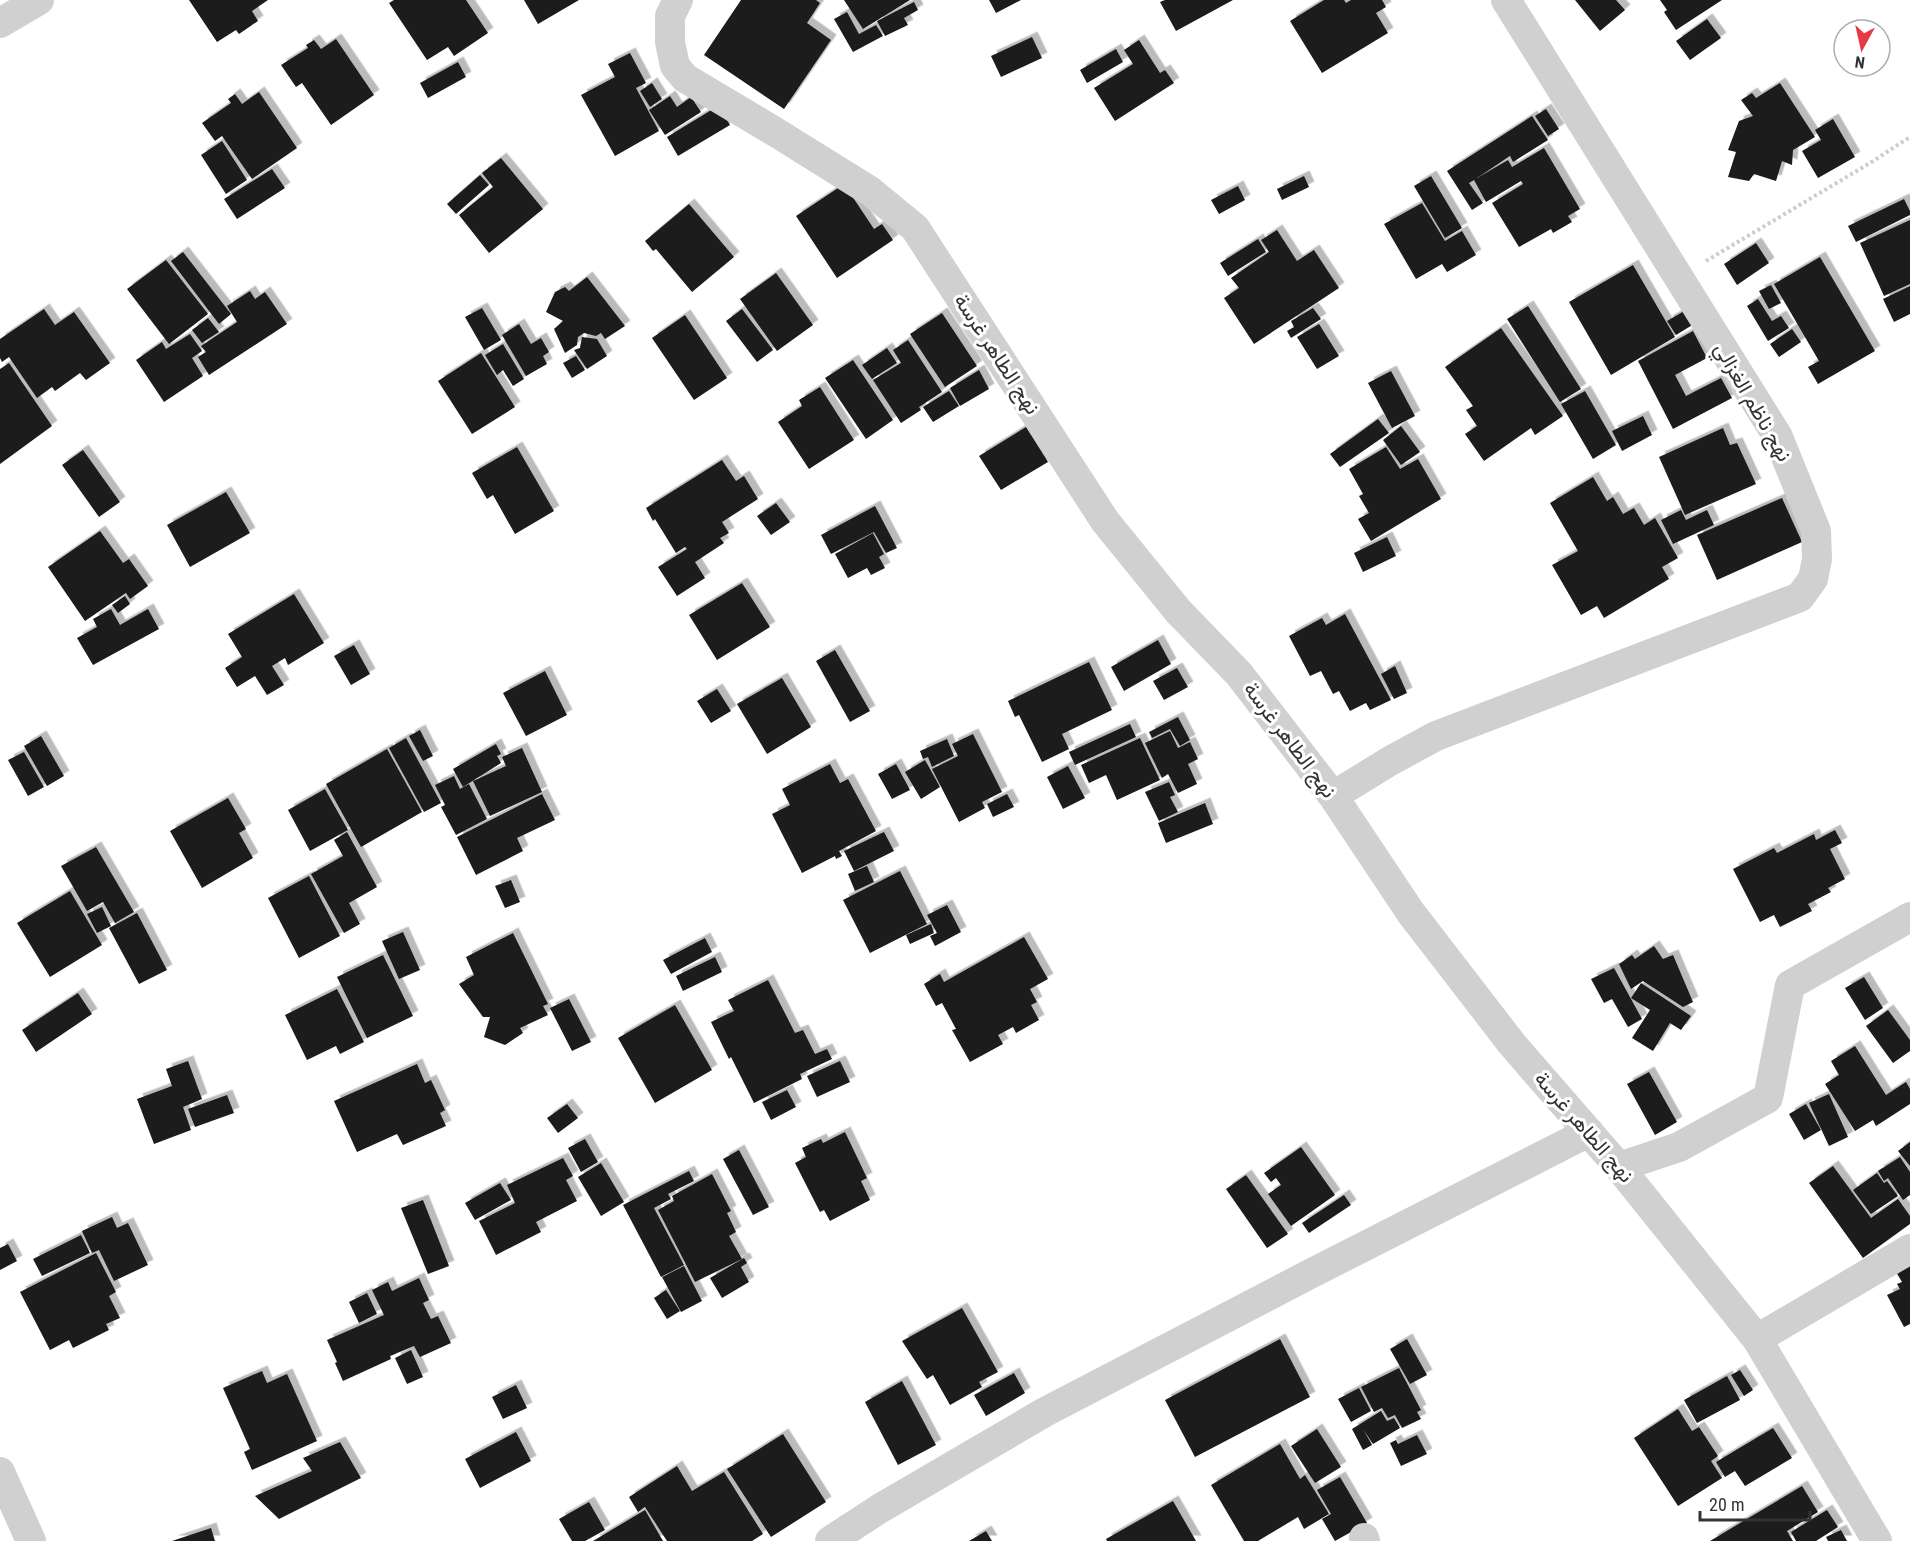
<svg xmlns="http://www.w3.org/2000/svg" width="1910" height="1541" viewBox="0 0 1910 1541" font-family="'Roboto Condensed',Vazirmatn,sans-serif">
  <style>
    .building { fill: #1a1a1a; filter: url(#shadow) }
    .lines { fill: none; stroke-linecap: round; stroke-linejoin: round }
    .path { stroke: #cdcdcd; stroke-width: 4; stroke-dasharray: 3 3; stroke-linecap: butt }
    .street { stroke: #d0d0d0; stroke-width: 30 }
    .labels { text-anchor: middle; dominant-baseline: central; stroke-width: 6; stroke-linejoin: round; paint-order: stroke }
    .street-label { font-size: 21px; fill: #333; stroke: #fff }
  </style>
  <defs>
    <filter id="shadow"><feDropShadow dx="5.5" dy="-5.5" stdDeviation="0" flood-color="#0004"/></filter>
  </defs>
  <rect width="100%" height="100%" fill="#fff"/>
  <path class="building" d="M189,0H268L252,11L258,21L239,34L236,30L217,42Z
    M394,0H466L488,33L454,56L448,47L427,60L389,3Z
    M524,0H579L538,24Z
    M741,0H816L820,3L807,23L831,40L784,109L704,55Z
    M844,0H910L863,29Z
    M989,0H1021L996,13Z
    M1165,0H1233L1176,31L1160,2Z
    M1324,0H1344L1346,3L1351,0H1382L1386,7L1376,13L1388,33L1322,73L1290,21Z
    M1575,0H1616L1625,10L1600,31Z
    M1660,0H1722L1676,30L1664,12L1667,10Z
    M914,2L918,10L904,18L908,25L885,36L877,21Z
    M847,12L859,34L876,25L883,36L853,52L834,19Z
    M1707,19L1721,38L1690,60L1676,41Z
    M1032,37L1042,58L1001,77L991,56Z
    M336,39L374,95L331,125L302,83L296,87L281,65L308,48L306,45L314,40L321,49Z
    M1139,40L1160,73L1165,70L1174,83L1115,121L1094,88L1133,64L1124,50Z
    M1116,49L1123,62L1087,83L1080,70Z
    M630,53L646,83L636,88L659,131L615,156L581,95L615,77L608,64Z
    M458,62L466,77L428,98L420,83Z
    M652,83L662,99L650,107L640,91Z
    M1780,83L1815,137L1793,150L1792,165L1782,161L1776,181L1754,174L1749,181L1728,177L1736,152L1728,150L1739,121L1753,116L1741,100L1752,93L1756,98Z
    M259,92L297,148L252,179L222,136L215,141L202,123L231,103L228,99L235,94L242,104Z
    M670,96L677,107L691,97L701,112L665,135L649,110Z
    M718,106L730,125L678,156L667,137Z
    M1546,109L1559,129L1548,136L1535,116Z
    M1532,116L1548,140L1513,162L1510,156L1477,178L1508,160L1512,167L1544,148L1580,209L1568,216L1572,222L1553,233L1551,229L1519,247L1492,203L1523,184L1521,181L1486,202L1474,180L1469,183L1483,203L1472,210L1447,171Z
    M1833,119L1855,157L1818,178L1802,151L1821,140L1815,130Z
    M222,141L247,180L226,194L201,155Z
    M501,158L543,209L489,253L459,215L493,187L482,173Z
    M272,169L285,188L237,219L224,199Z
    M480,175L489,185L456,214L447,204Z
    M1304,176L1309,187L1282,200L1277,189Z
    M1431,176L1462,228L1445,238L1414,186Z
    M844,184L874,229L882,224L893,240L837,278L796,216Z
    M1238,186L1245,200L1219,214L1211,200Z
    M1904,199L1910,211V215L1856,242L1848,226Z
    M1422,203L1445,241L1462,231L1476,255L1447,272L1442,264L1416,279L1384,224Z
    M689,204L734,257L692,292L656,249L653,251L645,241Z
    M1910,220V284L1884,296L1860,243Z
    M1277,230L1297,261L1314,250L1339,288L1254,344L1224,298L1239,288L1231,278L1269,252L1261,240Z
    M1258,239L1266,252L1228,276L1220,263Z
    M1756,243L1769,263L1737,285L1724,264Z
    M183,252L231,314L219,324L171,261Z
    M1820,257L1875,351L1818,384L1808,367L1819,361L1774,284Z
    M166,260L208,314L169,344L127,289Z
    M1633,265L1675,337L1611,375L1569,302Z
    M776,273L813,325L777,351L740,299Z
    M587,277L625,326L605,339L601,333L596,336L584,333L578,337L577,345L565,353L554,329L563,321L546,312L555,292L565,287L569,291Z
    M1771,285L1781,303L1769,309L1759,291Z
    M1910,286V314L1894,322L1883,299Z
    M250,291L255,299L265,292L287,324L209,375L198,357L206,352L201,346L237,322L227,306Z
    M1758,299L1772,321L1781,316L1789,328L1768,341L1747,306Z
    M1528,306L1581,389L1560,402L1507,319Z
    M482,308L501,340L484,350L465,317Z
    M1313,308L1321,319L1291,338L1287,331L1294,327L1291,321Z
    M44,309L55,325L74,312L110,363L86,380L80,373L55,391L52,387L37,398L9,357L2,362L0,358V339Z
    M742,309L773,350L757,362L726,321Z
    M1686,310L1694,324L1676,335L1667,321Z
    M942,313L977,366L945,387L910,334Z
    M685,315L727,378L694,400L652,338Z
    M208,318L219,332L202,343L192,330Z
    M519,324L531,344L541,338L549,352L543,356L547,364L526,376L502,335Z
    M1319,324L1339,356L1317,369L1297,337Z
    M1501,328L1563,416L1535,435L1531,428L1484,461L1465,434L1477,426L1466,410L1473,406L1445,367Z
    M1792,329L1801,342L1779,357L1770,344Z
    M1693,331L1707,358L1675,375L1686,396L1721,378L1732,398L1673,429L1638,361Z
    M190,334L202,351L192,358L203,376L164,402L136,360L162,342L166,349Z
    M582,337L597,339L607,356L587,369L574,350L580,348Z
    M908,340L942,392L919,407L921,410L901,423L873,380L901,363L893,350Z
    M503,344L524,379L513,386L503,370L497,375L485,355Z
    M887,348L897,363L872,379L862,365Z
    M481,353L515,407L472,434L438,381Z
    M576,356L585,370L572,378L563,363Z
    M853,360L893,420L866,439L825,378Z
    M9,363L52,426L0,464V369Z
    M979,370L989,389L960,406L950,388Z
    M1391,371L1415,416L1392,428L1368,383Z
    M820,387L854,440L809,469L778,422L802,406L799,400Z
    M949,391L959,406L933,422L923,407Z
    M1585,391L1616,445L1593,459L1561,404Z
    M1643,416L1652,435L1622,451L1612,431Z
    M1378,419L1389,433L1340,467L1330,454Z
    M1401,426L1420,452L1401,465L1383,440Z
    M1026,427L1048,462L1001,490L979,456Z
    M1723,428L1730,445L1737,443L1756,484L1685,515L1659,457Z
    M517,447L554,511L515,534L493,495L487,499L472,473Z
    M1386,447L1400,469L1418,459L1441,499L1371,541L1358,519L1369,513L1359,496L1363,494L1349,469Z
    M83,450L120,502L99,517L62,465Z
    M722,460L736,481L744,476L758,499L722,522L729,533L720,538L724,543L695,562L705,578L677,596L658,567L687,549L685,547L676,553L655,519L653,521L646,508Z
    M1593,477L1607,501L1613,497L1623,514L1634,508L1644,525L1655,518L1678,558L1662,567L1669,579L1604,618L1597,606L1581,615L1552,565L1578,551L1550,503Z
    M226,492L250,533L190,567L167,525Z
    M1782,498L1802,542L1717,580L1697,535Z
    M776,503L790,522L771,535L757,516Z
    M875,506L897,548L886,553L874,532L831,554L821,535Z
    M1681,510L1686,520L1707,510L1714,525L1673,544L1661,520Z
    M100,531L123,563L129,559L148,586L130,599L126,593L85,621L48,567Z
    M873,533L884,554L879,557L885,568L871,575L867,568L848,578L835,554Z
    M1387,537L1396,556L1363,572L1354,553Z
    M742,583L770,627L717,660L689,615Z
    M294,594L324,643L288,665L285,658L272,666L284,685L267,695L255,676L237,687L225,668L242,657L228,634Z
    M125,596L130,604L118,613L112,605Z
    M111,609L120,625L148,609L159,629L93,665L77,638L97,627L93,619Z
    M1345,614L1391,700L1370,710L1366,703L1350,711L1339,691L1333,694L1321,671L1310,676L1289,636L1322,618L1326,625Z
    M1158,640L1171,664L1124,691L1111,667Z
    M354,645L370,674L351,685L334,656Z
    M835,650L870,711L850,722L816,661Z
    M1089,662L1112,710L1062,734L1069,749L1042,762L1019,715L1015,717L1008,701Z
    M1395,666L1407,693L1394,699L1381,674Z
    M1177,668L1188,687L1164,700L1153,681Z
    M545,671L567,715L526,736L503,693Z
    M782,678L811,727L767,754L737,704Z
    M717,689L731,711L711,723L697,701Z
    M1178,717L1190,740L1180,746L1170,729L1152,738L1149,732Z
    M1130,724L1136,737L1075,765L1069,752Z
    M420,730L433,756L423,761L409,736Z
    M1170,731L1178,748L1190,742L1198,759L1188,764L1197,784L1178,793L1168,774L1162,778L1145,743Z
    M973,734L1002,792L982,802L985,808L959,822L932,769L958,756L952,744Z
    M41,736L64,776L47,786L24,746Z
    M406,738L441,803L424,812L389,748Z
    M1140,738L1160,780L1158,781L1117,800L1106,775L1089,783L1081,765Z
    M947,739L954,756L932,767L928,757L923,759L920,751Z
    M496,744L501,754L497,756L501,763L463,787L453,769Z
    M522,748L542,792L490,816L473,781L506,766L502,757Z
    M387,749L422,812L361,847L326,784Z
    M24,752L44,787L28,796L8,760Z
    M925,760L940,787L921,799L905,772Z
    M830,764L840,783L848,779L876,831L839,851L842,856L836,859L835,856L802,873L772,814L790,805L782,789Z
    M896,764L910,790L892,799L878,774Z
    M1068,766L1085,798L1063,809L1047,777Z
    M454,776L460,789L469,784L487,819L456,835L441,807L445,805L435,785Z
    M1169,782L1175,795L1170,797L1178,812L1159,821L1145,792Z
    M325,789L348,830L310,851L288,810Z
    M542,794L555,820L517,838L523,851L476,875L457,837Z
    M1007,794L1014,807L993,817L987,804Z
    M228,798L246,829L239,833L253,858L202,888L170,831Z
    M1205,803L1213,824L1166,843L1158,823Z
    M1835,830L1842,843L1830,849L1845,879L1828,888L1831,892L1808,904L1812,911L1780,927L1774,915L1760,922L1733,869L1774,848L1777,853L1814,834L1816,840Z
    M347,832L377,887L349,903L360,924L344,933L311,874L343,856L334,840Z
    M884,832L894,851L854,871L844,851Z
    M96,847L134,912L115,923L103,902L87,911L61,866Z
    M867,866L874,882L855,891L848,874Z
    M900,871L927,924L870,953L843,900Z
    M309,876L340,936L299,958L268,898Z
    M511,880L520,902L505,908L495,886Z
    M70,891L102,945L50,977L17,923Z
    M947,905L961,932L935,946L930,936L937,933L927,915Z
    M102,907L111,926L97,933L87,914Z
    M137,913L167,970L139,984L109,928Z
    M931,924L934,933L910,944L906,935Z
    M403,932L420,970L399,979L382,941Z
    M513,933L548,1004L543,1006L548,1015L520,1028L523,1033L505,1045L484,1037L490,1017H483L459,984L474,975L466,957Z
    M1024,937L1048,979L1030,989L1037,1002L1031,1005L1039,1020L1016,1033L1013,1027L998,1035L1003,1044L970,1062L952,1030L956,1029L942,1003L936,1006L924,984L940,974L944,982Z
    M705,938L712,952L671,974L663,960Z
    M1654,946L1663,959L1673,955L1693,1002L1683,1007L1643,981L1631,989L1619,964L1632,955L1635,959Z
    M383,955L413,1016L367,1038L337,977Z
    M715,957L722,972L683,991L676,976Z
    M1614,968L1642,1019L1628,1027L1612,999L1604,1003L1591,979Z
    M1864,977L1883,1008L1865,1020L1845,988Z
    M768,980L795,1033L803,1030L815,1054L827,1049L832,1059L800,1074L802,1079L754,1103L731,1057L729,1059L711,1022L734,1011L728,1000Z
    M1641,983L1691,1016L1681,1030L1670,1023L1653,1051L1632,1038L1650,1010L1631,998Z
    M337,989L364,1042L340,1054L336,1046L307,1060L285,1015Z
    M78,993L92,1014L36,1052L22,1030Z
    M569,999L591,1042L572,1051L550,1008Z
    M675,1005L712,1070L655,1103L618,1038Z
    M1888,1010L1910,1040V1051L1893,1063L1866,1026Z
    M1855,1046L1886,1095L1906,1082L1910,1089V1104L1876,1126L1873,1120L1855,1131L1825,1084L1839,1075L1831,1061Z
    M188,1061L202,1099L183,1107L191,1130L154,1144L137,1099L172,1086L166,1069Z
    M840,1061L850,1082L817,1097L807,1076Z
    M417,1064L425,1083L431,1080L445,1110L440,1113L446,1126L403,1145L397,1134L357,1152L334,1101Z
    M1649,1072L1677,1122L1655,1135L1627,1084Z
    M787,1090L796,1107L771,1120L762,1102Z
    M1829,1094L1848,1137L1829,1146L1809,1103Z
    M227,1095L234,1113L195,1127L188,1109Z
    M567,1104L578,1118L558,1133L547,1118Z
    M1806,1104L1821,1130L1804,1140L1789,1114Z
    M845,1132L867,1178L861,1181L870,1200L830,1221L824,1210L820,1212L795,1163L806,1157L802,1148L821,1139L823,1143Z
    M585,1139L598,1162L581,1172L568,1148Z
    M1910,1142V1166L1898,1151Z
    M1301,1147L1335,1195L1291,1226L1268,1194L1281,1185L1276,1178L1271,1182L1264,1173Z
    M739,1150L769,1207L753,1215L723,1159Z
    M1900,1157L1910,1172V1195L1903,1200L1888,1178L1884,1181L1878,1171Z
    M563,1158L573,1176L566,1180L577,1201L536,1222L541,1232L496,1255L479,1221L515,1203L507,1185Z
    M601,1163L624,1202L601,1216L578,1177Z
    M1833,1166L1871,1218L1898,1199L1910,1216V1224L1863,1258L1809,1183Z
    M689,1171L694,1181L668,1194L671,1199L654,1208L684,1265L661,1277L623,1205Z
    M1877,1173L1884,1183L1887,1181L1898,1196L1871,1214L1853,1190Z
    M712,1174L731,1211L727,1213L736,1232L729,1236L742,1259L695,1282L658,1210L674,1201L672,1196Z
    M1246,1175L1288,1234L1267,1248L1226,1189Z
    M500,1183L511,1200L475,1220L465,1203Z
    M1344,1195L1351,1205L1309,1233L1302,1223Z
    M423,1200L449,1266L428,1274L401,1208Z
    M112,1217L117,1228L128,1223L148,1265L114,1281L99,1250L92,1253L82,1231Z
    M81,1235L90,1253L42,1276L33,1259Z
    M8,1244L17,1261L0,1270V1248Z
    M96,1253L116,1292L109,1296L120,1318L106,1324L109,1330L73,1348L69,1340L50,1350L20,1292Z
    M744,1258L747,1263L741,1267L749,1282L722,1298L710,1278Z
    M1910,1265V1324L1904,1327L1887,1295L1900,1289L1897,1284L1902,1282L1896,1272Z
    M684,1266L702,1301L681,1312L662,1277Z
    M419,1278L429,1300L423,1303L431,1319L438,1316L451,1343L420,1357L414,1346L390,1356L391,1359L343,1381L335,1363L337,1362L327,1340L384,1315L372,1290L388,1282L392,1291Z
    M666,1290L680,1311L667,1319L654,1298Z
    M367,1293L377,1314L359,1323L349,1302Z
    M962,1308L998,1372L979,1382L982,1387L950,1405L933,1375L927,1379L902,1341Z
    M1280,1339L1310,1397L1195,1457L1165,1400Z
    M1407,1339L1427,1375L1410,1384L1390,1349Z
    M411,1350L423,1377L407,1384L395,1358Z
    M1399,1368L1421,1410L1417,1412L1421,1419L1402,1428L1395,1415L1388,1418L1382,1408L1374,1412L1361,1387Z
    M1740,1370L1753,1390L1744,1396L1731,1375Z
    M262,1371L267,1383L287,1374L317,1441L252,1470L244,1452L250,1449L223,1388Z
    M1014,1373L1025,1393L986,1416L974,1395Z
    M1727,1376L1740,1400L1697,1423L1684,1400Z
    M902,1381L936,1445L898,1465L865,1402Z
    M516,1385L527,1408L503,1419L492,1397Z
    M1359,1388L1371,1411L1351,1422L1338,1399Z
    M1678,1409L1692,1431L1699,1427L1718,1456L1711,1461L1722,1478L1678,1506L1634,1438Z
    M1381,1411L1387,1421L1394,1418L1400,1428L1373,1444L1363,1429L1372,1445L1363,1450L1352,1429Z
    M1773,1428L1792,1458L1745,1486L1735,1471L1725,1477L1716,1462Z
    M1317,1429L1341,1467L1315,1483L1291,1446Z
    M516,1432L531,1461L480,1488L465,1459Z
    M783,1434L826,1502L771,1537L727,1469Z
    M1417,1435L1427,1454L1401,1466L1390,1443L1396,1440L1398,1444Z
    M340,1442L361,1478L279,1519L255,1496L312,1471L303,1458Z
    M1280,1444L1300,1479L1305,1475L1329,1514L1304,1529L1298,1517L1258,1541H1244L1211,1485Z
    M677,1466L692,1491L724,1472L763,1534L752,1541H667L645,1507L638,1512L629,1497Z
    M1340,1477L1367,1523L1335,1541L1322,1519L1331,1514L1317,1490Z
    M1802,1486L1818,1512L1787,1531L1793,1541H1710Z
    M1173,1501L1196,1541H1107L1106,1539Z
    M589,1502L605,1530L585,1541H572L559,1519Z
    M645,1510L663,1541H593Z
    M1827,1510L1838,1527L1816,1541H1796L1791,1532Z
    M211,1528L215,1541H172Z
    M1841,1530L1847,1541H1828L1826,1537Z
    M986,1531L992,1541H969Z"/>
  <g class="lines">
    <path class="path" d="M1706,261L1870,163L1910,137"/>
    <path class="street" d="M678,0L670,16V42L675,66L685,78L777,133L870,191L915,228L1105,521L1178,611L1239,674L1333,796L1411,913L1512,1044L1619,1167L1757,1339L1877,1541
      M0,23L39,0
      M1333,796L1390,761L1436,736L1800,597L1813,579L1817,559L1816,531L1778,437L1506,0
      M1619,1167L1679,1147L1768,1098L1790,985L1910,917
      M1757,1339L1910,1249
      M0,1472L31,1541
      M1364,1538L1365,1541
      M830,1541L879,1509L1045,1412L1310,1274L1589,1132"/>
  </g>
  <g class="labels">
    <g class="street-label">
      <text transform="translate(997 354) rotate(57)">نهج الطاهر غرسة</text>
      <text transform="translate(1753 402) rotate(60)">نهج ناظم الغزالي</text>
      <text transform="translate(1290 740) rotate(53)">نهج الطاهر غرسة</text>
      <text transform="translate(1584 1127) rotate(49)">نهج الطاهر غرسة</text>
    </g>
  </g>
  <g transform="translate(1862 48) rotate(188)"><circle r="28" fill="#ffffff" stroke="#adadad" stroke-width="1.5"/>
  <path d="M0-4.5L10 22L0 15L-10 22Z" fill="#e63946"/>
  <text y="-9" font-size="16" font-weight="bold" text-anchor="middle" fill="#333333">N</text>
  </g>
  <path d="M1700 1511v9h110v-9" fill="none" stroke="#333333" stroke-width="3"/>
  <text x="1709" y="1511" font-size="18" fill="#333333" stroke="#ffffff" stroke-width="4.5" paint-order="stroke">20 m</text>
</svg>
